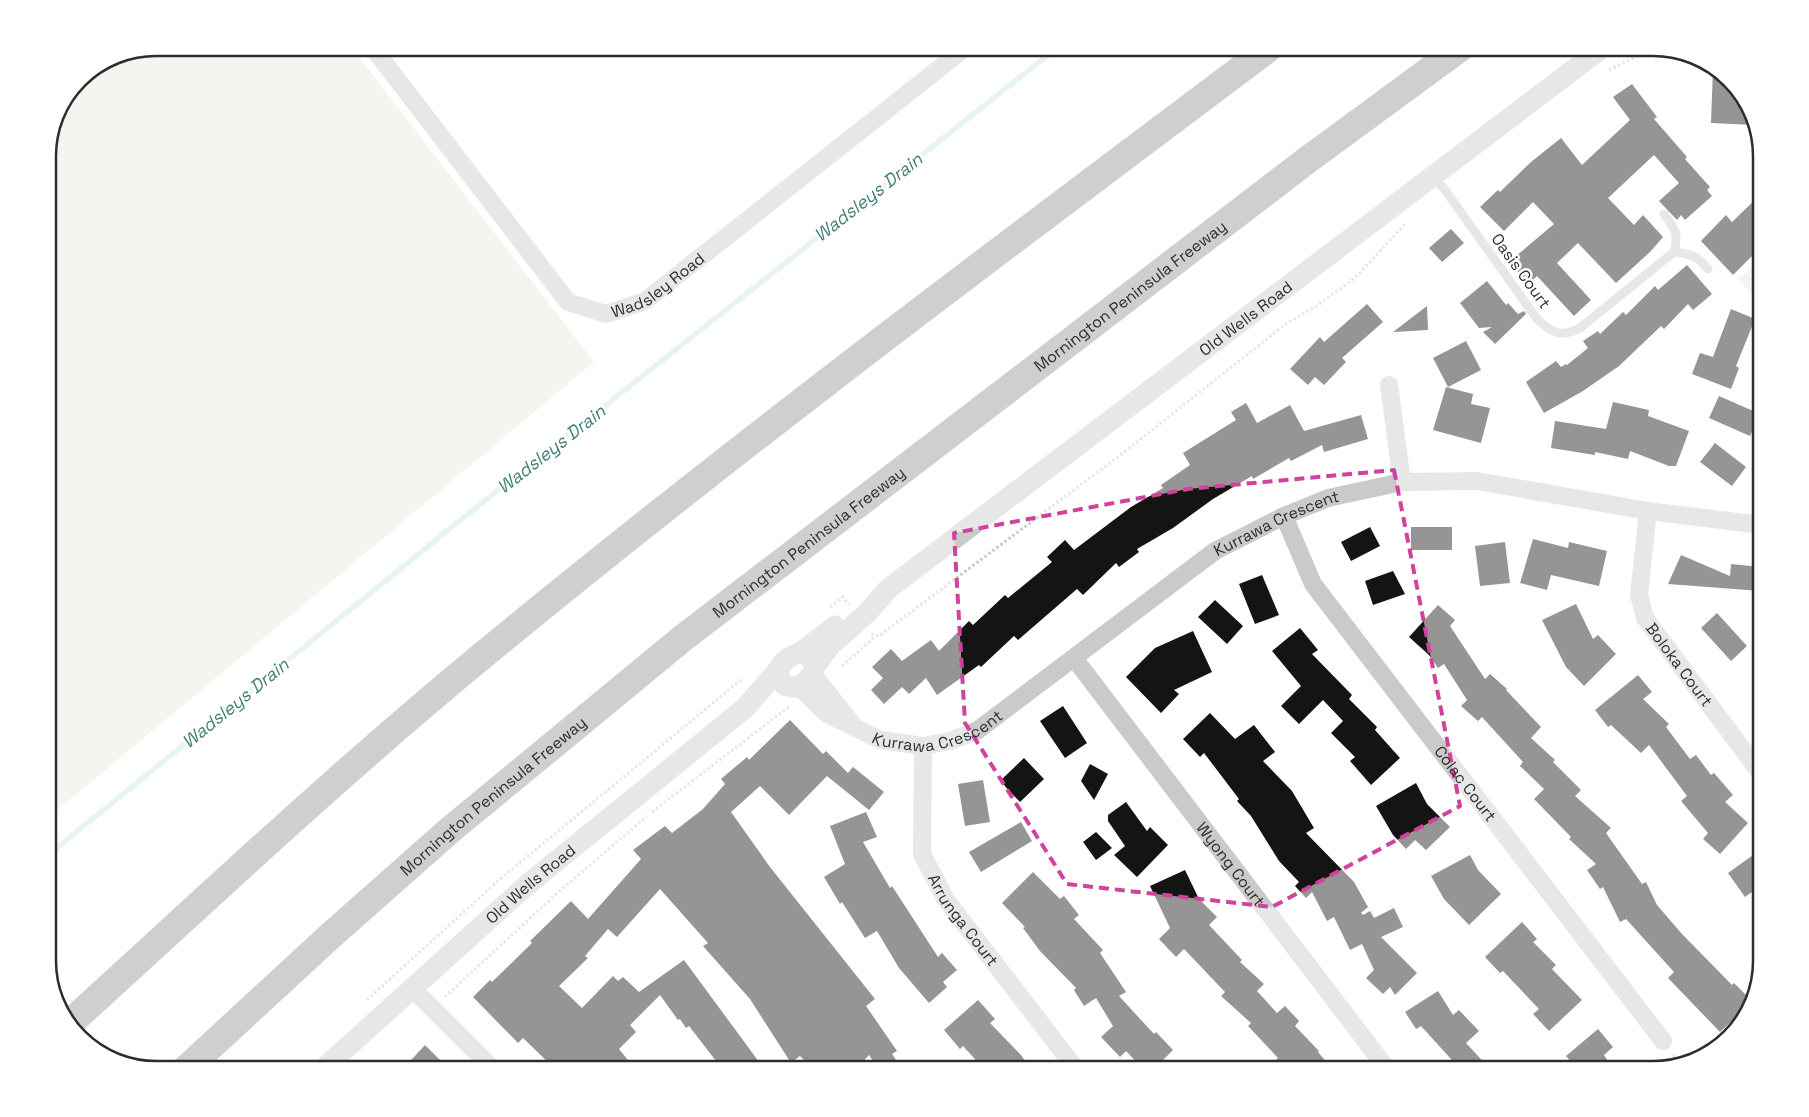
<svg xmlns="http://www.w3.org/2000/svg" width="1809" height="1117" viewBox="0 0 1809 1117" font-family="'Space Grotesk',sans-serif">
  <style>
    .green { fill: #e9e8dc }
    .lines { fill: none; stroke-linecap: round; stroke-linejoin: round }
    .stream { stroke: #cae7e2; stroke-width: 5.5 }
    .building { fill: #141414 }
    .path { stroke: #cacaca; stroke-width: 3; stroke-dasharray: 2.5 2.5; stroke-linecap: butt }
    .service { stroke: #cacaca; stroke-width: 9 }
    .minor { stroke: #cacaca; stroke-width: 18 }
    .tertiary { stroke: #cacaca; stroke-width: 21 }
    .motorway { stroke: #949494; stroke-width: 28 }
    .marked { fill: none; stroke: #d1429e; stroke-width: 4; stroke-dasharray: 10 6; stroke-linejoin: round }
    .labels { text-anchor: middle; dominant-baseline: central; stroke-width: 5; stroke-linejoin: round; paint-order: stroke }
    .street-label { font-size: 16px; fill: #2d2d2d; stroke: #fff }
    .water-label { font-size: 18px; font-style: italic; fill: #427f74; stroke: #fff }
    .rim { fill: none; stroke: #2d2d2d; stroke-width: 2.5 }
  </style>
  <rect width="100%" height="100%" fill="#fff"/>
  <path class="green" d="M157,48H352L594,362L48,818V150L56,115L80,79L115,56Z
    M1761,261V304L1738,279Z"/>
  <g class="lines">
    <path class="stream" d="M48,855L458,522L1057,48"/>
  </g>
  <path class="building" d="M1713,68L1747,102L1754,125L1711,123Z
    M1632,84L1657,117L1654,119L1687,157L1685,159L1710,187L1707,190L1712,196L1685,220L1681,215L1677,220L1659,201L1679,183L1654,155L1608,198L1634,225L1643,215L1663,237L1651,251L1616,283L1578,243L1557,263L1591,300L1574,316L1537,276L1528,284L1509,262L1554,224L1533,202L1504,231L1480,207L1498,190L1500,192L1531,162L1561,138L1582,165L1630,120L1613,97Z
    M1761,194V247L1733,275L1701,241L1726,215L1732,222Z
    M1451,229L1464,243L1442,262L1429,248Z
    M1687,265L1712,294L1693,310L1688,304L1664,329L1661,326L1619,366L1583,391L1544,413L1526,382L1556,361L1561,367L1566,364L1567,365L1588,348L1583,341L1598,331L1600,334L1623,312L1626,315L1655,286L1658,290Z
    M1487,281L1506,305L1508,303L1518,314L1524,311L1526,314L1495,344L1483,332L1492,327L1479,328L1460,303Z
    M1367,304L1383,322L1342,358L1346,362L1324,385L1315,377L1308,385L1290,369L1320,337L1324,342Z
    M1427,306L1428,330L1393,332Z
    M1731,309L1755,319L1736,366L1739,368L1731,389L1692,374L1700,353L1713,357Z
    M1466,341L1481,370L1448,387L1433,358Z
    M1446,387L1473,394L1471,404L1490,408L1481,443L1433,430Z
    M1719,396L1760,414L1750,436L1709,418Z
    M1613,402L1649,410L1648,416L1689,431L1676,466H1669L1630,451L1628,459L1595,452V455L1551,448L1555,421L1606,429Z
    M1246,403L1257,423L1290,405L1304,431L1361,415L1368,439L1324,452L1322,445L1291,461L1289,458L1253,479L1252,476L1213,499L1173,528L1137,549L1139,552L1119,567L1116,563L1083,595L1077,589L1018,640L1014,636L981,667L979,665L937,695L926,678L909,694L902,687L884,704L871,690L883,678L872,667L891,649L902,661L931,640L939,651L969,621L973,625L1005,595L1008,598L1052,562L1047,557L1065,540L1074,550L1131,507L1163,488L1161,485L1190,465L1183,453L1236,420L1231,412Z
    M1715,443L1746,467L1732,486L1700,462Z
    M1370,527L1380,546L1351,561L1341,542Z
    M1411,527H1452V550H1411Z
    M1533,539L1568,548L1569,542L1607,551L1599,586L1551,575L1547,590L1520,583Z
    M1505,542L1510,583L1480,586L1475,546Z
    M1681,555L1730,576L1731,564L1761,567V591L1668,584Z
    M1393,571L1405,594L1373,605L1365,581Z
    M1262,575L1279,615L1255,624L1239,584Z
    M1215,600L1243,626L1227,644L1198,617Z
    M1576,604L1593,639L1598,635L1616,654L1584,686L1566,667L1542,620Z
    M1438,605L1455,620L1450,626L1485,679L1490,674L1507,689L1506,690L1541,727L1531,738L1555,760L1553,762L1581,790L1575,796L1611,828L1606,833L1642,884L1646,882L1657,905L1682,934L1732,985L1734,983L1751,1000L1750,1004L1720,1032L1668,978L1674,972L1626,919L1620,922L1603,887L1600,889L1587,870L1596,864L1569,839L1571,837L1534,799L1544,789L1520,766L1523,762L1482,717L1478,721L1461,706L1467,700L1444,664L1438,668L1429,655L1409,637Z
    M1717,613L1747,646L1731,661L1701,628Z
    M1300,628L1318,650L1312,654L1352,695L1349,699L1377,727L1375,730L1400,758L1371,785L1350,761L1355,757L1331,733L1343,721L1323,700L1299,724L1281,706L1301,686L1272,651Z
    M1193,631L1212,672L1174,690L1179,694L1161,713L1126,677L1155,648Z
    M1638,675L1652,692L1643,699L1669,724L1666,727L1690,759L1696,755L1711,775L1714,773L1733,795L1725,802L1748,823L1720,854L1703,839L1708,833L1681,801L1687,796L1649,745L1641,753L1611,725L1608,727L1595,710Z
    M1063,706L1087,743L1065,758L1040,721Z
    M1210,713L1235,739L1254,725L1275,752L1263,761L1292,791L1314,828L1306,833L1354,882L1368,907L1361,913L1363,915L1370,911L1374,918L1394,908L1403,927L1381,937L1417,973L1395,995L1390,987L1383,994L1366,978L1374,970L1362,944L1350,950L1334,917L1327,921L1312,892L1306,898L1295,886L1299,882L1279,861L1251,816L1237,801L1239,799L1204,753L1200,757L1183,739Z
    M790,720L823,754L826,751L848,773L853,767L884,792L869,810L827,776L789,815L760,786L731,812L770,867L875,999L866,1006L897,1051L892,1054L903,1070H879L869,1055L855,1070H814L800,1056L791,1063L750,999L703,946L708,943L660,889L617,937L608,929L585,956L588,958L559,986L582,1008L613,976L618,981L623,977L639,992L684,960L765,1070H723L689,1026L686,1028L680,1019L678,1020L660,995L630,1025L636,1032L619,1049L636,1070H556L523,1038L518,1043L473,997L490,980L492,982L532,943L530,941L571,901L588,919L641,859L633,850L665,826L672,833L703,809L725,784L721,779L747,757L749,760Z
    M1024,758L1044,779L1020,802L1000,781Z
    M1090,764L1108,774L1094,800L1081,781Z
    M983,780L990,822L965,826L958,784Z
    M1416,783L1427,804L1450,827L1426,850L1415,840L1406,849L1393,835L1376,806Z
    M1126,802L1147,831L1150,827L1168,845L1137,877L1114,855L1125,846L1108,821V815Z
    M866,812L877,837L863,842L890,888L892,886L938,957L942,953L957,970L943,982L947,987L929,1003L899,968L877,931L865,938L842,902L840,904L824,877L845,864L830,826Z
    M1021,822L1032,841L981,872L969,852Z
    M1096,832L1112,848L1096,860L1083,842Z
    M1756,853L1761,861V908L1752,892L1745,897L1728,873Z
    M1470,855L1478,870L1501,894L1469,925L1444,899L1431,876Z
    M1185,870L1199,899L1217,917L1209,925L1242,960L1240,962L1264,984L1257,991L1277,1013L1285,1006L1299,1021L1295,1026L1319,1051L1318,1052L1333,1070H1266L1278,1058L1248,1026L1251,1023L1221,996L1225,992L1184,949L1176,957L1159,939L1170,928L1150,886Z
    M1033,872L1060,899L1064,896L1079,915L1074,919L1103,950L1100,953L1126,992L1119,996L1154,1034L1156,1032L1173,1050L1153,1070H1144L1126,1051L1120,1057L1101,1037L1113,1026L1096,998L1084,1006L1074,990L1076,988L1040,951L1023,928L1025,927L1002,903Z
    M1522,922L1537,939L1533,942L1556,965L1552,969L1582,1000L1549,1031L1533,1014L1539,1009L1503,971L1500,973L1485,957Z
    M1438,991L1453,1015L1459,1010L1479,1031L1466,1043L1491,1070H1461L1421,1026L1416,1029L1405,1012Z
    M978,1000L995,1019L990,1023L1021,1055L1031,1070H985L963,1046L960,1049L944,1030Z
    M1598,1029L1613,1047L1604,1055L1614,1070H1578L1566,1056Z
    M425,1045L450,1070H402Z"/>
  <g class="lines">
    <path class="path" d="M1609,70L1654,48
      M830,607L843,597L849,605
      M871,634L879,636L1118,457L1287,323L1318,305L1356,277L1405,224
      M842,666L875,637
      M652,812L790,706
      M445,997L554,896L647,816
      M367,1000L499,880L742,679
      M1673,1055L1679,1062
      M294,1069L304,1060"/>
    <path class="service" d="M1433,176L1445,190L1537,319C1552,333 1561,338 1580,328L1674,252C1690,254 1698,256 1708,269
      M1664,214C1675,228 1679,234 1674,252"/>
    <g class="minor">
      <path id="s1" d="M373,48L568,302L606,314L645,301L965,48"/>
      <path d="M1389,385L1402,482"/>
      <path id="s2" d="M1648,511L1639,595L1645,618L1761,774"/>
      <path id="s3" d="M1284,516L1313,584L1663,1041"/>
      <path id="s4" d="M1074,658L1387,1069"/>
      <path d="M812,673L853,725"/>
      <path id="s5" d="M798,686L827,714L880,740L923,746L950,741L978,730L1215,551L1284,516L1328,498L1402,482L1477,481L1648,511L1761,525"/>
      <path id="s6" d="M923,746L922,854L946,900L1076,1069"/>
      <path d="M412,988L493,1069"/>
    </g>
    <g class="tertiary">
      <path d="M800,653L835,626"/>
      <path d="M800,653L805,654L814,661C816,669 813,674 808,679C785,704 760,664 800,653Z"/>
      <path id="s7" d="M815,666L830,646L867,613L888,589L1602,48"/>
      <path id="s8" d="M323,1069L527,885L745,708L779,669"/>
    </g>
    <g class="motorway">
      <path d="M70,1023C206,899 340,773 482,656C738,445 1004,247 1269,48"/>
      <path id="s9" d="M186,1069L328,938L450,830L683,638L1306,161L1460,48"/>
    </g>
  </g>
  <path d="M0 0H1809V1117H0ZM1394,470L1460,806L1272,907L1067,884L965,723L954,533L1188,489Z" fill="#fff" fill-opacity=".55" fill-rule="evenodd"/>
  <path class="marked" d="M1394,470L1460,806L1272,907L1067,884L965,723L954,533L1188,489Z"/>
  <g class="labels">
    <g class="street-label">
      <text transform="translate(1521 271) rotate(54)">Oasis Court</text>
      <text stroke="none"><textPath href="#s1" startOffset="420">Wadsley Road</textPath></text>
      <text stroke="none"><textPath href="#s9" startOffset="1221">Mornington Peninsula Freeway</textPath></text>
      <text stroke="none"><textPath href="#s7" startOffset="555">Old Wells Road</textPath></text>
      <text stroke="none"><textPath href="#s5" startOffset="565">Kurrawa Crescent</textPath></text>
      <text stroke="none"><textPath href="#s9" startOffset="816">Mornington Peninsula Freeway</textPath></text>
      <text stroke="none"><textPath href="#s2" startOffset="166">Boloka Court</textPath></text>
      <text stroke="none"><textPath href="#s5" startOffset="160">Kurrawa Crescent</textPath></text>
      <text stroke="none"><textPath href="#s3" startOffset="325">Colac Court</textPath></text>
      <text stroke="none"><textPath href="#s9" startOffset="411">Mornington Peninsula Freeway</textPath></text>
      <text stroke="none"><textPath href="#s4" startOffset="259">Wyong Court</textPath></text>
      <text stroke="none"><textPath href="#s8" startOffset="278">Old Wells Road</textPath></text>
      <text stroke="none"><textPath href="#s6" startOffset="186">Arrunga Court</textPath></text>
    </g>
    <g class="water-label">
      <text transform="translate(868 197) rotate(-38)">Wadsleys Drain</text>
      <text transform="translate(551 449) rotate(-38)">Wadsleys Drain</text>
      <text transform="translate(235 703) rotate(-39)">Wadsleys Drain</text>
    </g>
  </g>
  <path d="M0 0H1809V1117H0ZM156 56H1653A100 100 0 0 1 1753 156V961A100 100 0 0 1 1653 1061H156A100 100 0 0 1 56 961V156A100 100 0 0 1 156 56Z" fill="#fff" fill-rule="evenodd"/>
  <path class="rim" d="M156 56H1653A100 100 0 0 1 1753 156V961A100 100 0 0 1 1653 1061H156A100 100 0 0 1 56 961V156A100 100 0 0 1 156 56Z"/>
</svg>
